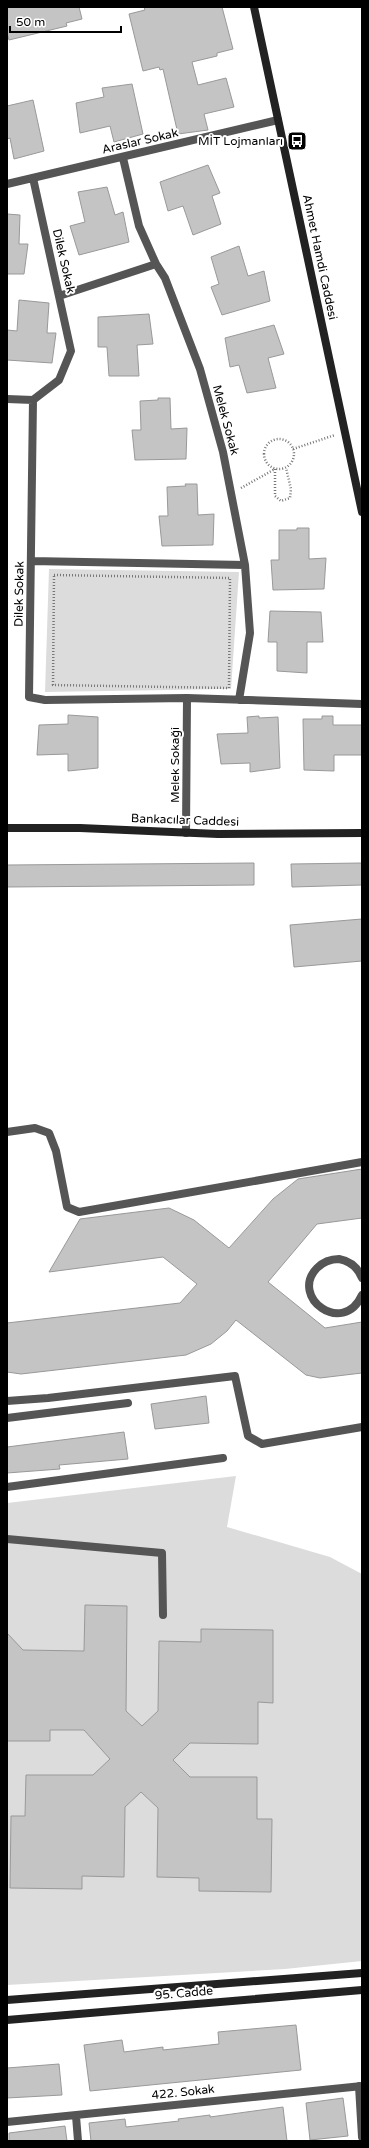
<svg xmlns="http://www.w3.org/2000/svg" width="369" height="2148" viewBox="0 0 369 2148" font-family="'Varela Round',sans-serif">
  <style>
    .green { fill: #dcdcdc }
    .building { fill: #c4c4c4; stroke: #999 }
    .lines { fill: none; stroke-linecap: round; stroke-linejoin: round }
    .path { stroke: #777; stroke-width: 2.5; stroke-dasharray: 1 2; stroke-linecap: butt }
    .lane { stroke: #555; stroke-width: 8 }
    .street { stroke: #555; stroke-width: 8 }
    .secondary { stroke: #222; stroke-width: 8 }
    .labels { text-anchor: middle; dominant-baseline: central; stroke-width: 4; stroke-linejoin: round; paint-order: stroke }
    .street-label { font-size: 12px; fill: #000; stroke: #fff }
    .poi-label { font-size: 12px; fill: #000; stroke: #fff; text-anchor: end }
  </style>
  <rect width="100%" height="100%" fill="#fff"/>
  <path class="green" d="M49,569L239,572L231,689L45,692Z
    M236,1476L227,1527L330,1557L362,1574V1961L285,1969L7,1985V1503Z"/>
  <path class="building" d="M7,7H79L82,19L66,23L67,26L9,40L7,33Z
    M144,7H222L233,49L217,53V56L192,62L198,85L226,78L234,107L204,114L208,130L178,134L163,69L160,70L159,67L143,71L129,14L145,10Z
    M132,84L143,134L114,142L110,126L80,133L76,103L104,97L102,88Z
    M33,100L44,151L14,159L10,138L7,139V106Z
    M208,165L220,193L212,196L221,224L193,235L183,206L168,211L160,182Z
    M107,187L115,215L123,212L129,242L79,255L70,226L85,222L78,192Z
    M7,214L20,215L19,244H28L24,274H7Z
    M239,246L248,276L264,271L270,301L222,315L211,287L219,284L211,257Z
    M19,300L49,303L47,333H56L52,363L7,360V330L17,331Z
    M149,314L153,344L137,345L139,376H109L107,347H98V317Z
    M274,325L284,354L268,358L276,388L247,393L239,365L230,367L225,338Z
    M158,398H170L171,429L187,428L186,459L135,460L132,430H141L140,401L158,400Z
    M185,484H197L198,515L214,514L213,545L162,546L159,516H168L167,487L186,486Z
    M297,528H309V559L326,558L324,589L273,590L271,560H279V530H297Z
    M270,611L321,612L323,642H307V673L277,671V642H268Z
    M68,715L98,717V768L68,771V754L37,755L39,725L68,724Z
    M259,716V718L278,717L280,768L250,772V763L221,764L217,734L248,733L247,717Z
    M322,716H333V725H362V755H334V771L304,770L303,719H322Z
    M254,863V885L7,887V865Z
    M362,863V885L292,887L291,864Z
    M362,919V961L294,967L290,925Z
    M362,1169V1218L317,1224L268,1282L325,1328L362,1322V1373L320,1378L306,1375L236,1320L227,1331L211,1344L186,1355L21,1374L7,1372V1323L180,1303L197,1284L163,1257L49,1272L80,1219L169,1208L194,1220L229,1248L273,1199L298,1179Z
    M206,1396L209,1423L155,1429L151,1404Z
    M124,1432L128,1459L59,1465L60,1469L7,1473V1447Z
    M85,1605L127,1606L126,1711L142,1726L158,1711L159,1641L201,1642V1629L273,1630V1703L258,1702V1744L190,1743L173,1760L190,1777H257V1819H272L271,1892L199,1891V1878L157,1877L158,1808L141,1792L125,1807L124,1877L82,1876V1889L10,1888L11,1816H25L26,1775H93L110,1759L84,1730H50V1741H7V1633L23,1650L84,1651Z
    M296,2025L301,2070L90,2091L84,2045L122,2040L124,2052L163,2047V2050L219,2044L218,2032Z
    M59,2064L62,2095L7,2098V2068Z
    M343,2098L348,2136L310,2140L306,2103Z
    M283,2107L287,2141H91L89,2123L125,2119L126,2127L179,2121L178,2119L210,2115V2117Z
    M65,2126L67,2141H9V2133Z"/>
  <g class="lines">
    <path class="path" d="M264 454a15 15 0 1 1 30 0a15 15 0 1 1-30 0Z
      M293,449L335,435
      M241,488L275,469V496L281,501L290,498L291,489L286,468
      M54,575L230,578L229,688L53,685Z"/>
    <path class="lane" d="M7,1132L35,1128L49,1133L56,1151L67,1207L79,1212L362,1162
      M362,1278C358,1268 350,1261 339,1259C331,1259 323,1262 317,1268C289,1297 343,1337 362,1295
      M7,1401L48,1398L235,1376L248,1436L262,1444L362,1427
      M7,1418L128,1403
      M7,1487L223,1458"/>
    <path class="street" d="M123,158L139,226L156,264L165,278L200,369L223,452L245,565L250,633L239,700
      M33,178L71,351L59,380L33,400
      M7,184L278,120
      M59,296L156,264
      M7,399L33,400
      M33,400L29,697L45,700L187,698L362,704
      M31,561L245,565
      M186,833L187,698
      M7,1539L162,1553L163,1615
      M359,2086L362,2137
      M76,2116L78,2141
      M7,2122L362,2086"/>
    <path class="secondary" d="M254,7L362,512
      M7,828H80L218,834L362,833
      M7,2000L362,1973
      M7,2020L362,1990"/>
  </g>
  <defs>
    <symbol id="bus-square" viewBox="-11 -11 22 22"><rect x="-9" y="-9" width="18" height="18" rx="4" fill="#000" stroke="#fff"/><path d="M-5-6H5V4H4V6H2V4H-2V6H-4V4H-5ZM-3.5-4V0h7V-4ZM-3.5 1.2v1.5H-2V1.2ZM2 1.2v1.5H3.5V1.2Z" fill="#fff"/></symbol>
  </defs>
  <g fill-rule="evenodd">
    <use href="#bus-square" x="286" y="130" width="22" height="22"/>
  </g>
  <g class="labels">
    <g class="street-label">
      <text transform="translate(140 141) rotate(-13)">Araslar Sokak</text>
      <text transform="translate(320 257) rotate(78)">Ahmet Hamdi Caddesi</text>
      <text transform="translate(64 261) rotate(77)">Dilek Sokak</text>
      <text transform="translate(226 420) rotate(75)">Melek Sokak</text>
      <text transform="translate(19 594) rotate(-89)">Dilek Sokak</text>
      <text transform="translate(175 765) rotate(-90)">Melek Sokaği</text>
      <text transform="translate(185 820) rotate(2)">Bankacılar Caddesi</text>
      <text transform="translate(184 1993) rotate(-5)">95. Cadde</text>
      <text transform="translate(183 2092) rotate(-6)">422. Sokak</text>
    </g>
    <g class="poi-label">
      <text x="283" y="141">MİT Lojmanları</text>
    </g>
  </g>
  <rect width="369" height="2148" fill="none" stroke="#000000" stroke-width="16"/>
  <path d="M10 26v6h111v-6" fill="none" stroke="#000000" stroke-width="2"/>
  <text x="16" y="26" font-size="12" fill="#000000" stroke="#ffffff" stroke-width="3" paint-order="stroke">50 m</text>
</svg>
